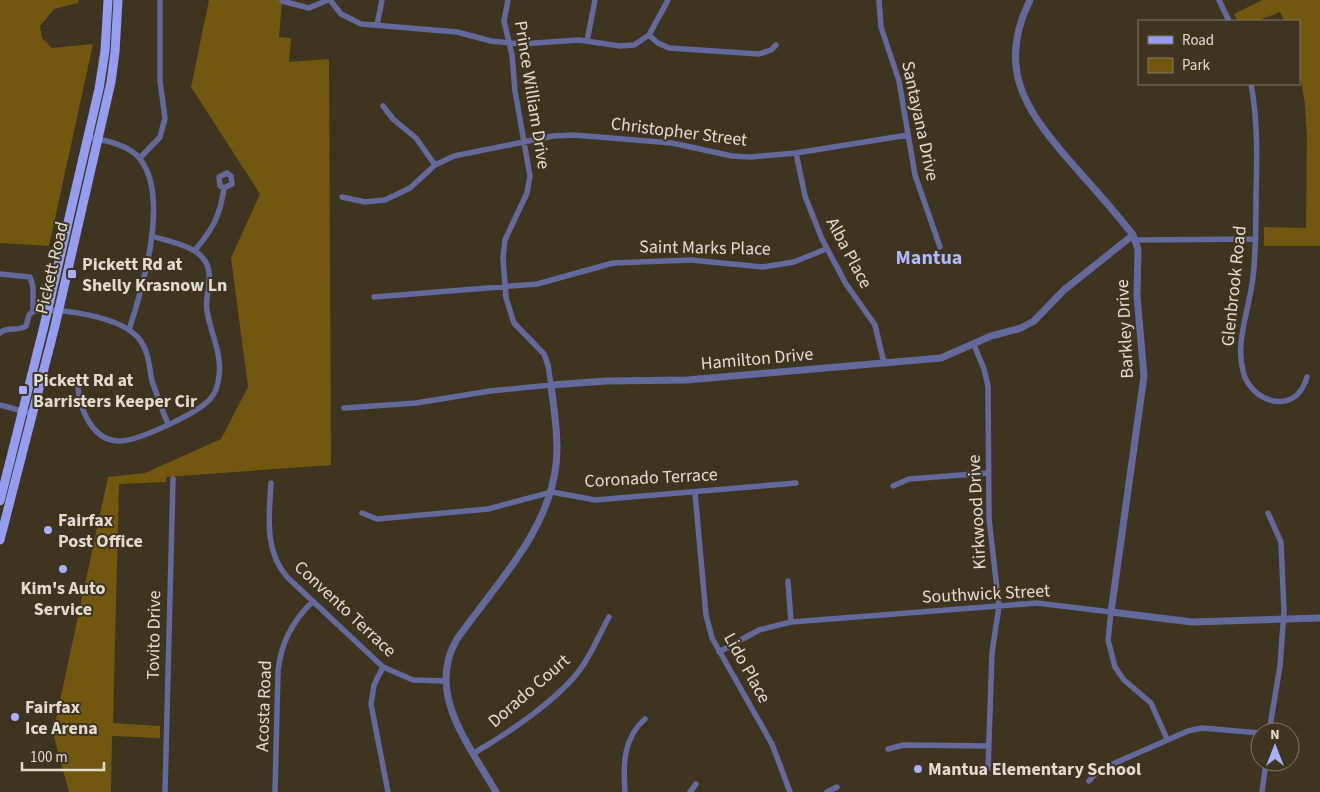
<svg xmlns="http://www.w3.org/2000/svg" width="1320" height="792" viewBox="0 0 1320 792" font-family="'Source Sans 3',sans-serif">
  <style>
    .green { fill: #72570e }
    .lines { fill: none; stroke-linecap: round; stroke-linejoin: round }
    .minor { stroke: #64699c; stroke-width: 5.5 }
    .tertiary { stroke: #64699c; stroke-width: 7 }
    .primary { stroke: #959df0; stroke-width: 9 }
    .poi-dot { fill: #a8b0fc; stroke: #3e3420; stroke-width: 2 }
    .labels { text-anchor: middle; dominant-baseline: central; stroke-width: 4; stroke-linejoin: round; paint-order: stroke }
    .street-label { font-size: 18px; fill: #e2dcd0; stroke: #3e3420 }
    .poi-label { font-size: 18px; font-weight: bold; fill: #e2dcd0; stroke: #3e3420; text-anchor: start }
    .quarter-label { font-size: 20px; font-weight: bold; fill: #b0b8ff; stroke: #3e3420 }
  </style>
  <rect width="100%" height="100%" fill="#3e3420"/>
  <path class="green" d="M0,0H79L78,3L54,9L40,26L42,38L52,48L93,44L49,246L0,243Z
    M209,0H282L279,37L291,38L289,62L329,59L331,465L166,477V482L119,484L113,723L160,726V738L112,736L111,792H69L53,733L108,477L145,473L221,439L248,387L231,258L260,194L191,87Z
    M1262,0H1320V246H1264V227L1306,228L1307,138L1305,104L1299,70V21H1284L1280,12L1257,21H1238L1234,14Z"/>
  <g class="lines">
    <path class="minor" d="M330,0L341,14L361,24L457,32L491,41L521,44L579,40L620,46L634,45L649,35L668,0
      M879,0L881,27L899,81L915,175L940,247
      M1219,0L1229,21
      M282,1L309,8L328,0
      M377,25L382,0
      M649,35L658,43L669,48L759,54L771,50L776,45
      M587,41L595,0
      M1251,84C1258,121 1257,159 1256,197C1256,224 1256,251 1253,277C1250,307 1235,341 1243,371C1247,389 1265,404 1285,401C1298,398 1303,389 1307,377
      M383,106L393,119L416,138L435,165
      M88,137C104,140 130,145 140,159C170,197 143,287 129,330
      M796,153L805,196L822,239L846,284L875,325L884,363
      M140,158L160,137L165,118L160,81V0
      M342,197L365,202L385,200L410,188L435,165L454,156L553,136L574,135L672,143L732,156L750,157L796,153L908,135
      M1136,240L1256,239
      M195,250C213,229 220,216 224,188L232,184L231,176L227,173L219,177L220,186L224,188
      M0,274L30,277L33,287V311L29,315L26,326C17,332 7,326 0,333
      M374,297L537,284L613,263L691,260L763,267L794,262L826,249
      M33,311C61,308 122,316 140,340C149,352 149,367 152,381C157,395 162,410 168,424
      M974,345L984,369L988,386L989,519L999,606L992,653L988,769
      M78,388C80,409 92,440 118,441C137,442 198,413 210,399C214,395 217,387 218,382C224,357 211,335 207,311C205,300 209,291 209,281C213,247 175,244 152,236
      M0,405L33,414
      M344,408L416,403L490,391L551,385L548,365L544,354L514,323L506,298L503,258L505,240L527,193L530,176L515,91L512,55L504,21L508,0
      M271,483C269,516 264,550 287,577L383,667L413,680L445,681
      M893,486L909,479L988,473
      M695,493L706,615L712,638L772,744L790,792
      M362,513L377,519L488,509L552,492L595,500L796,483
      M1268,513L1281,542L1284,611L1280,666L1269,732
      M788,581L791,622
      M719,652L759,630L791,622L1037,603L1111,612L1108,640L1115,667L1124,680L1151,703L1167,739
      M383,667L374,685L371,704L388,792
      M888,749L904,745L989,746
      M474,753C507,734 556,701 579,671C591,655 599,635 609,617
      M1089,781L1099,770L1188,731L1202,728L1260,733
      M165,792L173,479
      M275,792L278,671C281,643 292,622 312,602
      M625,792C623,765 623,738 645,719
      M690,792L696,784
      M827,792L837,787
      M1262,792L1266,762"/>
    <path class="tertiary" d="M1030,0C997,67 1024,108 1068,159C1090,184 1113,209 1133,235L1138,249L1137,296L1144,376L1111,612L1192,622L1320,618
      M496,792C470,746 425,693 457,639C495,585 548,533 556,465C559,439 554,411 551,385L606,381L687,380L941,358L991,336L1021,328L1034,321L1064,290L1133,235"/>
    <path class="primary" d="M0,501L44,326L99,89L105,51L108,0
      M0,540L55,326L111,82L115,52L118,0"/>
  </g>
  <g class="poi-dot">
    <rect x="67" y="269" width="10" height="10" rx="2.5"/>
    <rect x="18" y="385" width="10" height="10" rx="2.5"/>
    <circle cx="48" cy="530" r="5"/>
    <circle cx="63" cy="569" r="5"/>
    <circle cx="15" cy="717" r="5"/>
    <circle cx="918" cy="769" r="5"/>
  </g>
  <g class="labels">
    <g class="street-label">
      <text transform="translate(532 95) rotate(81)">Prince William Drive</text>
      <text transform="translate(920 121) rotate(78)">Santayana Drive</text>
      <text transform="translate(679 132) rotate(7)">Christopher Street</text>
      <text transform="translate(705 248) rotate(1)">Saint Marks Place</text>
      <text transform="translate(849 253) rotate(62)">Alba Place</text>
      <text transform="translate(52 268) rotate(-77)">Pickett Road</text>
      <text transform="translate(1234 286) rotate(-84)">Glenbrook Road</text>
      <text transform="translate(1125 329) rotate(-93)">Barkley Drive</text>
      <text transform="translate(757 359) rotate(-5)">Hamilton Drive</text>
      <text transform="translate(651 478) rotate(-3)">Coronado Terrace</text>
      <text transform="translate(977 512) rotate(-93)">Kirkwood Drive</text>
      <text transform="translate(986 594) rotate(-3)">Southwick Street</text>
      <text transform="translate(345 609) rotate(43)">Convento Terrace</text>
      <text transform="translate(154 635) rotate(-89)">Tovito Drive</text>
      <text transform="translate(747 668) rotate(61)">Lido Place</text>
      <text transform="translate(529 691) rotate(-41)">Dorado Court</text>
      <text transform="translate(264 706) rotate(-88)">Acosta Road</text>
    </g>
    <g class="poi-label">
      <text x="82" y="264">Pickett Rd at<tspan x="82" dy="21">Shelly Krasnow Ln</tspan></text>
      <text x="33" y="380">Pickett Rd at<tspan x="33" dy="21">Barristers Keeper Cir</tspan></text>
      <text x="58" y="520">Fairfax<tspan x="58" dy="21">Post Office</tspan></text>
      <text x="63" y="588" text-anchor="middle">Kim's Auto<tspan x="63" dy="21">Service</tspan></text>
      <text x="25" y="707">Fairfax<tspan x="25" dy="21">Ice Arena</tspan></text>
      <text x="928" y="769">Mantua Elementary School</text>
    </g>
    <g class="quarter-label">
      <text x="929" y="258">Mantua</text>
    </g>
  </g>
  <rect x="1138" y="20" width="162" height="65" fill="#3e3420" stroke="#807766"/>
  <rect x="1148" y="36" width="25" height="8" fill="#959df0" stroke="#807766"/>
  <text x="1182" y="45" font-size="15" fill="#e2dcd0">Road</text>
  <rect x="1148" y="58" width="25" height="15" fill="#72570e" stroke="#807766"/>
  <text x="1182" y="70" font-size="15" fill="#e2dcd0">Park</text>
  <g transform="translate(1275 747)"><circle r="24" fill="#3e3420" stroke="#807766"/>
  <path d="M0-4L9 19L0 12L-9 19Z" fill="#a8b0fc"/>
  <text y="-8" font-size="14" font-weight="bold" text-anchor="middle" fill="#e2dcd0">N</text>
  </g>
  <path d="M22 762v8h82v-8" fill="none" stroke="#e2dcd0" stroke-width="2.5"/>
  <text x="30" y="762" font-size="15" fill="#e2dcd0" stroke="#3e3420" stroke-width="4" paint-order="stroke">100 m</text>
</svg>
